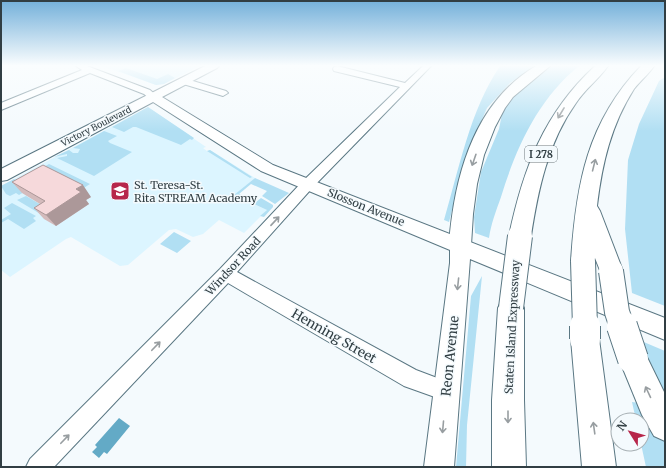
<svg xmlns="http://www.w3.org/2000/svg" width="666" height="468" viewBox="0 0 666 468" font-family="Merriweather,serif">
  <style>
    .built { fill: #dcf5ff }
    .green { fill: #b1dff3 }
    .water { fill: #63aac6 }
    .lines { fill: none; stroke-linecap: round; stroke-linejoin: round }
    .minor-casing { stroke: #5a7783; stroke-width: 2 }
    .major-casing { stroke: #5a7783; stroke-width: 2 }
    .highway-casing { stroke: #5a7783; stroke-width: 2 }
    .minor { fill: #fff; fill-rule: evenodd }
    .major { fill: #fff; fill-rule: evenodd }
    .highway { fill: #fff; fill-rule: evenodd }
    .highway-bridge-far1-casing { stroke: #5a7783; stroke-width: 26; stroke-linecap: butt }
    .highway-bridge-casing { stroke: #5a7783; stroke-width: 32; stroke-linecap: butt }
    .highway-bridge-far1 { stroke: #fff; stroke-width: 24 }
    .highway-bridge { stroke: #fff; stroke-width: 30 }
    .wall { fill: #d4bbbc }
    .shaded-wall { fill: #ac9899 }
    .building { fill: #f6d9db; stroke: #ac9899 }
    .oneway { stroke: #989ea1 }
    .labels { text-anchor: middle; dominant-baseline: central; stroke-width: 3; stroke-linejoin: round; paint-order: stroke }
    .far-street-label { font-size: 9px; fill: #313e43; stroke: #f4fafd }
    .shield { fill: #f4fafd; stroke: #6c767b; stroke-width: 1 }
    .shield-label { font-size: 10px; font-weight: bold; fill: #313e43 }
    .poi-label { font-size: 11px; fill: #313e43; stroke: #f4fafd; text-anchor: start }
    .street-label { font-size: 11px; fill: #313e43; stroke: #f4fafd }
    .near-street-label { font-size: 13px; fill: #313e43; stroke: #f4fafd }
  </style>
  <rect width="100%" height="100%" fill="#f4fafd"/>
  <path class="built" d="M102,66H200L164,84L156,85Z
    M148,107L206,147L203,148L207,151L210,150L255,178L235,195L267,210L244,233L219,220L203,234L193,237L176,229L169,230L128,265L120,266L71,237L66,239L10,277L1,270V186Z"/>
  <path class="green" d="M500,66H535L510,83L487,108L466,156L449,222L444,220C459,169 470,110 500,66Z
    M552,66H579C538,99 516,148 501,197C496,211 491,224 489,238L475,233L474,217L481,172L499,129L503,109L523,85Z
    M126,68L157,79L168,74L175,78L164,84L156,85L118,71Z
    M665,77V306L632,293L625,229L628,160L639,124L659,81Z
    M148,107L194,138L192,140L190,139L181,145L136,127H133L124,132L112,127Z
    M104,131L117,136L108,141L110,143L132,152L94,176L57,158L67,156V154L54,157L69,150L73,153H78L80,149L73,148Z
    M210,150L252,177L250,178L207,151Z
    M49,164L90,184L79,191L29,175Z
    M255,178L289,193L275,204L262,196L267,191L251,184L239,194L256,202L261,198L273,205V207L264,217L260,216L267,210L234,195Z
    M14,179L31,188L19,195L16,193L10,196L6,194L1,186Z
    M26,196L50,210L42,215L17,200Z
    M12,203L36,216L33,218L36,221L24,229L8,219L1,223V220L11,214L4,208Z
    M174,232L191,241L177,253L160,244Z
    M482,276L467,425L466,467H456L471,296Z
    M639,340L665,351V402Z
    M632,402L639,403L665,443V467H646L641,444L642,420H636Z"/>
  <path class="water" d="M119,418L130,426L107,454L104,452L99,458L92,452L97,447L95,445Z"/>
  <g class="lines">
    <defs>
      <path id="minor" d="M76,66H87L150,90L158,97L156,99H150L144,94L90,73L1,110V103L82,70Z
        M337,66L405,83L423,66H431L313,187L237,272L416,370L453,384L456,391L453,398L446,401L404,386L228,283L54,467H26L30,459L220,269L303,181L400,87L334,71L333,69L334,67Z
        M183,78L226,91L228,93L223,96L180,83L178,81Z"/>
      <path id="major" d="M205,66H219L217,68L162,97L273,165L665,318V340L470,259L454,467H424L450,263V250L261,171L153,102L7,180L1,181V169Z"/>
      <path id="highway" d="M536,66H550L513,97L505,108L495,127L484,155L477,184L473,214L471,245L468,251L460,254L452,251L449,245C454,177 474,102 536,66Z
        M595,66H608C599,79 585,89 576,103C548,142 538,190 531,236L528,242L520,244L512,242L509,236C523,169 544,113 595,66Z
        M641,66H654C649,74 640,81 634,89C611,125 602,164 597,206L600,211L623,271L619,278L611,281L603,278L595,258L591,268L583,270L575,268L571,261C576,185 587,122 641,66Z
        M511,297L520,300L524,308V400L526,467H492V400L498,308L502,300Z
        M585,326L595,330L599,339L616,467H582L571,339L575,330Z
        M633,345L643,349L665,394V441L654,436L642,415L619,359L623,349Z"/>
    </defs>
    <use href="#minor" class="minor-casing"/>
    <use href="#major" class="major-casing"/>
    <use href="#highway" class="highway-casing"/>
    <use href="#minor" class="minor"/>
    <use href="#major" class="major"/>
    <use href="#highway" class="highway"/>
    <defs>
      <path id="highway-bridge-far1" d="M583,261L585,327
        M611,271L617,312L622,327
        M511,308L520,236"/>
      <path id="highway-bridge" d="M585,326V339
        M622,326L633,359"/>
    </defs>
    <use href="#highway-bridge-far1" class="highway-bridge-far1-casing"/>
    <use href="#highway-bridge" class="highway-bridge-casing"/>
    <use href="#highway-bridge-far1" class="highway-bridge-far1"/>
    <use href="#highway-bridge" class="highway-bridge"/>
  </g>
  <path class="wall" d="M12,182L91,197L86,200L89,204L56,226L44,219L34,208L40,204L22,193Z"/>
  <path class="shaded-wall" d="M83,185L91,197L86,200L89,204L56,226L46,215L76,189Z"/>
  <path class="building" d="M43,165L83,185L76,189L81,192L46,215L34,208L45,201L12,182Z"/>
  <defs><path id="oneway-shaft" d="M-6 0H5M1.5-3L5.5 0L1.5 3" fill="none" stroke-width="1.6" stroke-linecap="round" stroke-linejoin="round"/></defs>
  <g class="oneway">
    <use href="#oneway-shaft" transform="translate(561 113) rotate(121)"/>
    <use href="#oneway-shaft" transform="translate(474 160) rotate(109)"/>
    <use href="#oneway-shaft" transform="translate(594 165) rotate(-76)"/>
    <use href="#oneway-shaft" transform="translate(275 221) rotate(-47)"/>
    <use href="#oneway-shaft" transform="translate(458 284) rotate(96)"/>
    <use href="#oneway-shaft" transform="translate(156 346) rotate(-46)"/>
    <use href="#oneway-shaft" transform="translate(648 392) rotate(-115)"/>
    <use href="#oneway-shaft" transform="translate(508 417) rotate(90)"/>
    <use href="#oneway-shaft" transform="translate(443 427) rotate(95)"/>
    <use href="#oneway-shaft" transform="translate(594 428) rotate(-98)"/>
    <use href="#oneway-shaft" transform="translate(65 439) rotate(-46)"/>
  </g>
  <linearGradient id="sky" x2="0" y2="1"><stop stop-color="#73b0da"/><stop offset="0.5" stop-color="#fafdfe"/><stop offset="1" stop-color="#fafdfe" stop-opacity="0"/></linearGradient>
  <rect width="666" height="131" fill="url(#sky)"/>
  <defs>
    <symbol id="school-square" viewBox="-11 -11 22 22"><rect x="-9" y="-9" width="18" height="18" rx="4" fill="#b7264a" stroke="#f4fafd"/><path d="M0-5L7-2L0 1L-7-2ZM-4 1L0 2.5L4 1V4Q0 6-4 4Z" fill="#fff"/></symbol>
  </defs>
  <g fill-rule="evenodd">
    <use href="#school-square" x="109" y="180" width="22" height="22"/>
  </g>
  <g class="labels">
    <g class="far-street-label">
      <text transform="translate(96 126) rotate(-27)">Victory Boulevard</text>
    </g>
    <rect class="shield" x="525" y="146" width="32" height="16" rx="3"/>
    <g class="shield-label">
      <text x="541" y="154">I 278</text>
    </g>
    <g class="poi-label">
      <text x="134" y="185">St. Teresa-St.<tspan x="134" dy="13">Rita STREAM Academy</tspan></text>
    </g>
    <g class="street-label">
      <text transform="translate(366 207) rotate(22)">Slosson Avenue</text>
      <text transform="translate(233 266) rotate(-47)">Windsor Road</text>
      <text transform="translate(512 327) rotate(-87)">Staten Island Expressway</text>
    </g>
    <g class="near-street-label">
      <text transform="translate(334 336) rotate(30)">Henning Street</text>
      <text transform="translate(450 356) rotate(-84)">Reon Avenue</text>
    </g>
  </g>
  <rect width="666" height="468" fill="none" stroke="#313e43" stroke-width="4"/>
  <g transform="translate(630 432) rotate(307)"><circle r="19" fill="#f4fafd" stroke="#a6afb3"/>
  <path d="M0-3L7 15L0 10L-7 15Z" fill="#b7264a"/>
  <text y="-6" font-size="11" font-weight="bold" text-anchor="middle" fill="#313e43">N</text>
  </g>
</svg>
